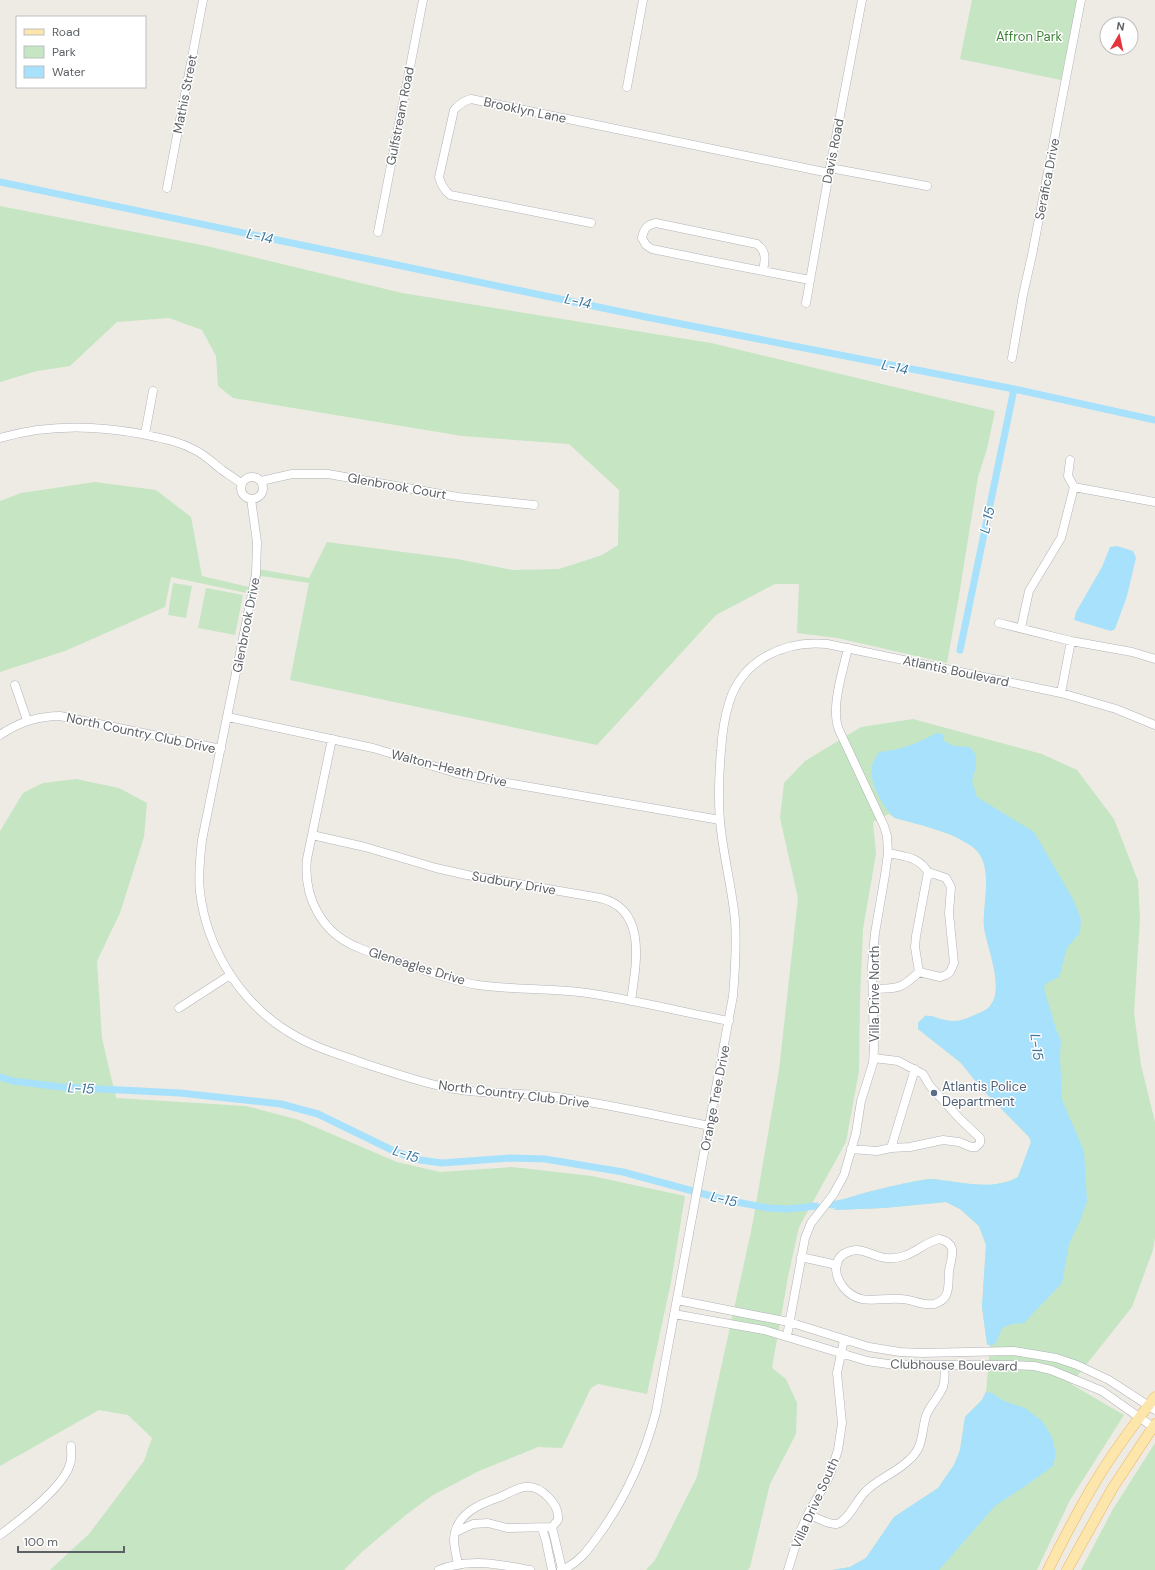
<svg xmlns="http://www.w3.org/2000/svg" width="1155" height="1570" viewBox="0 0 1155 1570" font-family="'DM Sans',sans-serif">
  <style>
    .green { fill: #c6e5c2 }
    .water { fill: #a7e1fc }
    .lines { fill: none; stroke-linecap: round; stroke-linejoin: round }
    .canal { stroke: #a7e1fc; stroke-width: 7 }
    .minor-casing { stroke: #b0b3b7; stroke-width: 9 }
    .major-casing { stroke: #edb55f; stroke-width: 11 }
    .minor { stroke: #fff; stroke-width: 8 }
    .major { stroke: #fde6ab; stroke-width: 10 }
    .service-dot { fill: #5c6f8a; stroke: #fff; stroke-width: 1.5 }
    .labels { text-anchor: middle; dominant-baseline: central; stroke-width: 3; stroke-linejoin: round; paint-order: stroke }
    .park-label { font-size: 13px; fill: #3c8137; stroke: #fff }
    .street-label { font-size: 13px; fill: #5c6165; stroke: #fff }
    .service-label { font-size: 13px; fill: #4e5e75; stroke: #fff; text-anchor: start }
    .water-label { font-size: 14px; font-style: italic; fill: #3e779d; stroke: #fff }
  </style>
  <rect width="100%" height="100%" fill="#eeebe5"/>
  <path class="green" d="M972,0H1077L1061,80L960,59Z
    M0,206L207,246L402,293L711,343L995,411L987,449L978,477L958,602L947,663L837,638L797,633L799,584H775L716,615L597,745L290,680L309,583L261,576L256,595L171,577L165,607L65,651L0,672V501L21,493L95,482L156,490L191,517L202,576L249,587L253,568L309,578L327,542L457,559L513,570L559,569L602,555L618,545L619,490L569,444L462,436L233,398L218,386L216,356L202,330L169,318L117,322L70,366L37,371L0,382Z
    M173,583L192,586L186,618L168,615Z
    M206,588L243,595L235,635L198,628Z
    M913,719L1042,754L1077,770L1114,819L1138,881L1140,918L1134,1013L1141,1065L1155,1122V1238L1153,1250L1132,1307L1071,1384L1124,1415L1070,1500L1037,1570H832L850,1567L866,1558L894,1517L938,1488L954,1465L960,1450L965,1417L982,1400L986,1392L990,1346L987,1344L982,1307L986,1245L979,1226L960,1209L946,1202L884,1208L834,1210C836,1208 839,1204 842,1201C849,1195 921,1179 931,1179C959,1181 991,1192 1018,1177L1031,1142L1029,1137L981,1088L961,1063L918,1029V1023L925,1016C933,1015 938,1019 945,1020C958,1023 966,1019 977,1014C981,1012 987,1010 990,1006C1005,988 987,948 984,927C982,904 995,866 974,848C954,832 920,825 895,818L889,814L873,822L876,854L863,929L860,999L859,1071L846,1142L799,1227L788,1277L772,1368L786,1379L797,1403L796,1434L770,1484L750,1567L748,1570H646L655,1560L697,1477L752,1227L779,1070L798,898L780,818L784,783L805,761L861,727Z
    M76,779L119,788L147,803L144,837L120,913L97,961L102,1038L116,1098L246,1106L299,1120L397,1162L440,1172L512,1167L592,1176L685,1196L671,1282L647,1394L598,1384L591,1388L562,1448L538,1447L479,1471L433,1495L407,1514L363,1551L344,1570H50L89,1534L144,1461L152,1438L128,1415L99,1410L0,1466V831L23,793L43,783Z
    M1155,1443V1570H1081L1113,1509Z"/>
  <path class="water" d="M1117,546L1133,551L1136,558L1127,596L1115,629L1111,631L1074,620L1076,612L1102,567L1110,547Z
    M937,733L943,734L944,741L954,746L970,747L976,755V766L972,781L977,797L1034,832L1073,899L1081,919L1080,933L1067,948L1059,977L1045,984L1044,989L1056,1029L1061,1040L1060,1056L1062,1100L1084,1151L1087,1201L1080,1221L1069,1244L1062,1283L1024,1323L1012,1324L1002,1328L996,1343L990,1346L987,1344L982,1307L986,1245L979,1226L960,1209L946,1202L884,1208L834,1210C836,1208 839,1204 842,1201C849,1195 921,1179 931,1179C958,1181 992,1192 1018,1177L1031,1142L1029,1137L981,1088L961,1063L918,1029V1023L925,1016C933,1015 938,1019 945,1020C958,1023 966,1019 977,1014C981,1012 987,1010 990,1006C1005,988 987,948 984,927C982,904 995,866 974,848C954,832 920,825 895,818C884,810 868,781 872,766C873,761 877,756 879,752C903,750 916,743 937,733Z
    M986,1392L992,1393L1004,1401L1025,1408L1042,1421L1052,1437L1056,1453L1053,1466L1031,1482L995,1506L939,1570H832L850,1567L866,1558L894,1517L938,1488L954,1465L960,1450L965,1417L982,1400Z"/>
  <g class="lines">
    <path class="canal" d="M0,182L646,317L1014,389L1155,420
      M960,650L1014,389
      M0,1077L13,1081L61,1087L180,1093L281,1104L318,1114L396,1152L420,1160L442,1163L511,1158L545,1159L623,1172L726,1200L768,1208L788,1209L816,1206
      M832,1205L847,1202"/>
    <defs>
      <path id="minor" d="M627,87L643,0
        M830,168L927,186
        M167,188L203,0
        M591,223L450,195C444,190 441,185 439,177L454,110C459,104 463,101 471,99L829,173
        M378,232L423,0
        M763,271C765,260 767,252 757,244L656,223C647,225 644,228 642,238L646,245L652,249C705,260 757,270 810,280
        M806,303L829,173L862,0
        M1012,358L1023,295L1032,255L1081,0
        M145,434L153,391
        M0,438C47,424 95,425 142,434C161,438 178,441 195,450C205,455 213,463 222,470C229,475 236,479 242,484
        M1070,460L1068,476L1074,487L1155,502
        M241 488a11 11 0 1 1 22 0a11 11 0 1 1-22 0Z
        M261,481L292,474H328L458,497L534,505
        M251,499L257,542L256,574L202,840C200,857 198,875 200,892C207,950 242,1005 292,1034C315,1048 341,1055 366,1064C395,1073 424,1084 455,1089C489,1095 523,1092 557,1097C608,1104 659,1116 710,1126
        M999,623L1071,641L1132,652L1155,659
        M1021,628L1029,591L1061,538L1074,487
        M15,685L27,720
        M1061,693L1071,641
        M228,717L373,748L456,773L484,779L720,820
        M0,735C19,722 37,716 60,716L221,749
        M332,739L307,859C303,897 322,933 357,947C373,954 389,959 406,964C429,972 453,981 478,985C514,990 551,988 587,993C635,1000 682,1012 729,1021
        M312,835L365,847L436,868L467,875L600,898C648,909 636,965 631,1001
        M919,972L915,947L916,936L928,872
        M873,989C898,988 900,990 919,972L940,977L946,975L950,972L954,963L949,913L951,887L946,878L928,872C918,856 905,857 888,853
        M179,1008L230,975
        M891,1148L915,1069
        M851,1149L877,1151L891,1148L910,1147L943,1140L959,1142L971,1147H976L980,1143V1138L960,1119L930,1086L923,1074L898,1061L874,1058
        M939,1239C959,1243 951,1258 949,1271C948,1285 951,1300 934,1304C923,1306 911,1299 901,1299C880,1297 860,1307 844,1288C839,1282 836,1275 836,1268C837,1259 842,1253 851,1251C862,1247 874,1257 886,1258C912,1260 919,1244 939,1239Z
        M801,1257L837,1265
        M677,1300L789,1322L869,1347L900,1352L921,1353L1014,1351L1056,1358L1077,1365L1109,1380L1155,1410
        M674,1314L764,1330L867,1361L895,1365H1011L1034,1366L1051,1370L1102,1391L1153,1427
        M787,1336L805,1238L811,1223L833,1195L844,1175L856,1133L861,1101L873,1063L874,1048L872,966L875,933L885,875L888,853L887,836L884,826L839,730C830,708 843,671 848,648
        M808,1514C816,1517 828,1525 837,1524C848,1521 856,1501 865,1492C877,1479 896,1473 909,1460C924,1447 921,1433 926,1416C930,1405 939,1397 943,1387C945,1380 945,1373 944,1366
        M552,1527L562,1569
        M542,1528L546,1541L552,1570
        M456,1532L473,1524L488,1523L507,1528L552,1527L558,1520C560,1505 541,1485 525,1487C516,1488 508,1494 500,1497C479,1504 455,1514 454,1540C454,1548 457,1557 458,1565
        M0,1535C19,1521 64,1487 70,1464C72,1459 71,1452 71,1446
        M439,1570C469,1558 499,1564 530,1570
        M561,1570C578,1564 588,1550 598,1536C626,1498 644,1457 656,1412L733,996C735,971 737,946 735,920C732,887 723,855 720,821C718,798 719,774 721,751C722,735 724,719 729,703C742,660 784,640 827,644L1061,693L1116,709L1155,725
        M788,1570L799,1534L808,1514L829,1477L838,1450L842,1423L837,1373L844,1340"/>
      <path id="major" d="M1048,1570C1064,1538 1080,1506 1099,1476C1116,1448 1135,1423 1155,1397
        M1067,1570L1112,1489L1155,1424"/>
    </defs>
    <use href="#minor" class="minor-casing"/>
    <use href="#major" class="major-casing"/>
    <use href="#minor" class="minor"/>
    <use href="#major" class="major"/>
  </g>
  <circle class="service-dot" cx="934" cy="1093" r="4"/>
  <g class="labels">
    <g class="park-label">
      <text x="1029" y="36">Affron Park</text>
    </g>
    <g class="street-label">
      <text transform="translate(185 94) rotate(-79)">Mathis Street</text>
      <text transform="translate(525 110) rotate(12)">Brooklyn Lane</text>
      <text transform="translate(400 116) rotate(-79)">Gulfstream Road</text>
      <text transform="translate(833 151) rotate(-79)">Davis Road</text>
      <text transform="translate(1047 179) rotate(-79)">Serafica Drive</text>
      <text transform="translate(397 486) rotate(10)">Glenbrook Court</text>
      <text transform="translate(246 625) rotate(-79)">Glenbrook Drive</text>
      <text transform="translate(956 671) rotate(12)">Atlantis Boulevard</text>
      <text transform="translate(141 733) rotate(12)">North Country Club Drive</text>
      <text transform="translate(449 768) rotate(14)">Walton-Heath Drive</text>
      <text transform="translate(514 883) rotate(10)">Sudbury Drive</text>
      <text transform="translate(417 966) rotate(17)">Gleneagles Drive</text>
      <text transform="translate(874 994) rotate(-90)">Villa Drive North</text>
      <text transform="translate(514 1094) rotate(7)">North Country Club Drive</text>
      <text transform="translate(715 1098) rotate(-79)">Orange Tree Drive</text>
      <text transform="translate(954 1365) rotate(1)">Clubhouse Boulevard</text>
      <text transform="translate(815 1503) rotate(-66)">Villa Drive South</text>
    </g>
    <g class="service-label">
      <text x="942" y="1086">Atlantis Police<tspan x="942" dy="15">Department</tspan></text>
    </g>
    <g class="water-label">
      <text transform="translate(260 236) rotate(12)">L-14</text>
      <text transform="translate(578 301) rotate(12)">L-14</text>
      <text transform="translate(895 367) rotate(12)">L-14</text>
      <text transform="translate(987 520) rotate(-78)">L-15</text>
      <text transform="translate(1037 1047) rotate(82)">L-15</text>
      <text transform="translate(81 1088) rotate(3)">L-15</text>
      <text transform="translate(406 1154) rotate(19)">L-15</text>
      <text transform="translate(724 1199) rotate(13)">L-15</text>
    </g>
  </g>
  <rect x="16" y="16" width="130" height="72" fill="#ffffff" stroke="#bec0c1"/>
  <rect x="24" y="29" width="20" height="6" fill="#fde6ab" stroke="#bec0c1"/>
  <text x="52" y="36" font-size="12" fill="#5c6165">Road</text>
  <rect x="24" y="46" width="20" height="12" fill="#c6e5c2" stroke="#bec0c1"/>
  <text x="52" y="56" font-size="12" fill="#5c6165">Park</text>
  <rect x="24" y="66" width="20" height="12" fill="#a7e1fc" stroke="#bec0c1"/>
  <text x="52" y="76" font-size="12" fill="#5c6165">Water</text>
  <g transform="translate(1119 36) rotate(9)"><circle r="19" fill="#ffffff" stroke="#bec0c1"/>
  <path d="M0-3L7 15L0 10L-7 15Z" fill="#e4353b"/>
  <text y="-6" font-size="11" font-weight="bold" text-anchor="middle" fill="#5c6165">N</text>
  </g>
  <path d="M18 1546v6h106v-6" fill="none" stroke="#5c6165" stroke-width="2"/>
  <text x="24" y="1546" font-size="12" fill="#5c6165" stroke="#ffffff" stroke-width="3" paint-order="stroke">100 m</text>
</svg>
